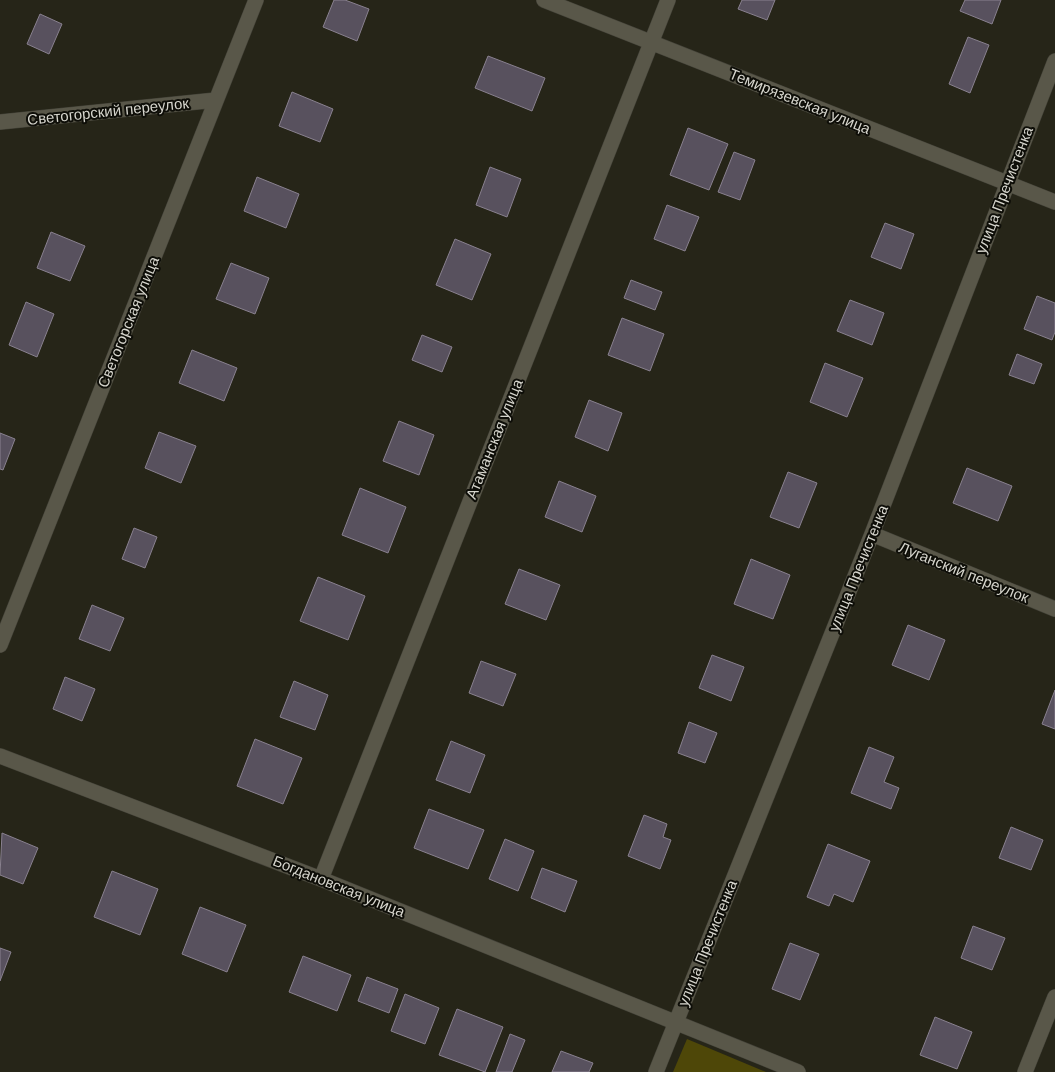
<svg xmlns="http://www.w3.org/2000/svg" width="1055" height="1072" viewBox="0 0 1055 1072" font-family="Helvetica,sans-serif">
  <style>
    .green { fill: #4e4708 }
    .building { fill: #58515e; stroke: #89818f }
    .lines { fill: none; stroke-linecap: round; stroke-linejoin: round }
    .street-casing { stroke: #434238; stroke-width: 16 }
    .street { stroke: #595749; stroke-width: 15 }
    .labels { text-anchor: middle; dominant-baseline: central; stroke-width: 4; stroke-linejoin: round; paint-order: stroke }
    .street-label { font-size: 15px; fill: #d6d5cd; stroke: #0e0e08 }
  </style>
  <rect width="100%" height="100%" fill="#262518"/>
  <path class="green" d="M687,1039L766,1072H673Z"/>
  <path class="building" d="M334,0H345L369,9L357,41L323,27Z
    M742,0H775L767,20L738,9Z
    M965,0H1001L992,24L960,11Z
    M40,14L62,24L49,54L27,44Z
    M968,37L989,45L970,93L949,84Z
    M488,56L545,78L532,111L475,88Z
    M292,92L333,109L320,142L279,126Z
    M688,128L728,144L709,190L670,175Z
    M734,152L755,160L740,200L718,192Z
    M490,167L521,179L507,217L476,205Z
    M257,177L299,194L286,228L244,211Z
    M667,205L699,217L685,251L654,239Z
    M885,223L914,234L901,269L871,257Z
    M51,232L85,246L70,281L37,268Z
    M455,239L491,254L472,300L436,285Z
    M231,263L269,278L255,314L216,299Z
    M631,280L662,292L655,310L624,298Z
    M1037,296L1055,303V332L1052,340L1024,329Z
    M850,300L884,313L872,345L837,331Z
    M26,302L54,314L37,357L9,345Z
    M622,318L664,334L650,371L608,355Z
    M422,335L452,347L442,372L412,360Z
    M192,350L237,368L224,401L179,383Z
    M1017,354L1042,364L1034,384L1009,375Z
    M825,363L863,378L847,417L810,402Z
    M589,400L622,413L608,451L575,437Z
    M399,421L434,435L419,475L383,461Z
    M159,432L196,446L181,483L145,468Z
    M0,433L15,439L3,470L0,469Z
    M967,468L1012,486L998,521L953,503Z
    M788,472L817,483L799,528L770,517Z
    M559,481L596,496L582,532L545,517Z
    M360,488L406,507L388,553L342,535Z
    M134,528L157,537L145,568L122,559Z
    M751,559L790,575L773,619L734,604Z
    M519,569L560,585L546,620L505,604Z
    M318,577L365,596L348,640L300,621Z
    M92,605L124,618L110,651L79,639Z
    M908,625L945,640L929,680L892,665Z
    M712,655L744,667L731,701L699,688Z
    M481,661L516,674L503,706L469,693Z
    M65,677L95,689L82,721L53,709Z
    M294,681L328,695L315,730L280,717Z
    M1055,690V729L1042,724Z
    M689,722L717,733L705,763L678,753Z
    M255,739L302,758L283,804L237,786Z
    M451,741L485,755L470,793L436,780Z
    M869,747L894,757L884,782L899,788L891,809L851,793Z
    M429,809L484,830L468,869L414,848Z
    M644,815L667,824L663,837L671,840L660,869L628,856Z
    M1011,827L1043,840L1031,870L999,858Z
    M2,833L38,848L23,884L0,875Z
    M505,839L534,851L518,891L489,879Z
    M828,844L870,861L853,902L834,894L829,906L807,897Z
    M542,868L577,881L565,912L531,898Z
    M112,871L158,889L140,935L94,917Z
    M200,907L246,925L227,972L182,954Z
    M973,926L1005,938L992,970L961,958Z
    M790,943L819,954L800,1000L772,989Z
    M0,948L11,952L0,981Z
    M303,956L351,975L337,1011L289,992Z
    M367,977L398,989L389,1013L358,1001Z
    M405,994L439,1008L425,1044L391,1031Z
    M457,1009L503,1027L485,1072L439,1055Z
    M935,1017L972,1032L957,1069L920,1055Z
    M510,1034L525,1040L512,1072H496Z
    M561,1051L593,1063L589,1072H552Z"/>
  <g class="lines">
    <defs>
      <path id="street" d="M544,0L1055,202
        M0,122L216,100
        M872,534L1055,609
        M0,645L256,0
        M0,756L321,879L798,1072
        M321,879L668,0
        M656,1072L872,534L1055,61
        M1025,1072L1055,997"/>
    </defs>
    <use href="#street" class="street-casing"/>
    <use href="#street" class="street"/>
  </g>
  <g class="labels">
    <g class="street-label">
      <text transform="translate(800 101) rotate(22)">Темирязевская улица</text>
      <text transform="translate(108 111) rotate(-6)">Светогорский переулок</text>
      <text transform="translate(1004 190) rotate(-69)">улица Пречистенка</text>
      <text transform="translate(128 322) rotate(-68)">Светогорская улица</text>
      <text transform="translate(494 439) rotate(-68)">Атаманская улица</text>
      <text transform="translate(858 568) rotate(-68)">улица Пречистенка</text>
      <text transform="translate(964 572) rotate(22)">Луганский переулок</text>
      <text transform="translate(339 886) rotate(22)">Богдановская улица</text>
      <text transform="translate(707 943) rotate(-68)">улица Пречистенка</text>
    </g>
  </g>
</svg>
